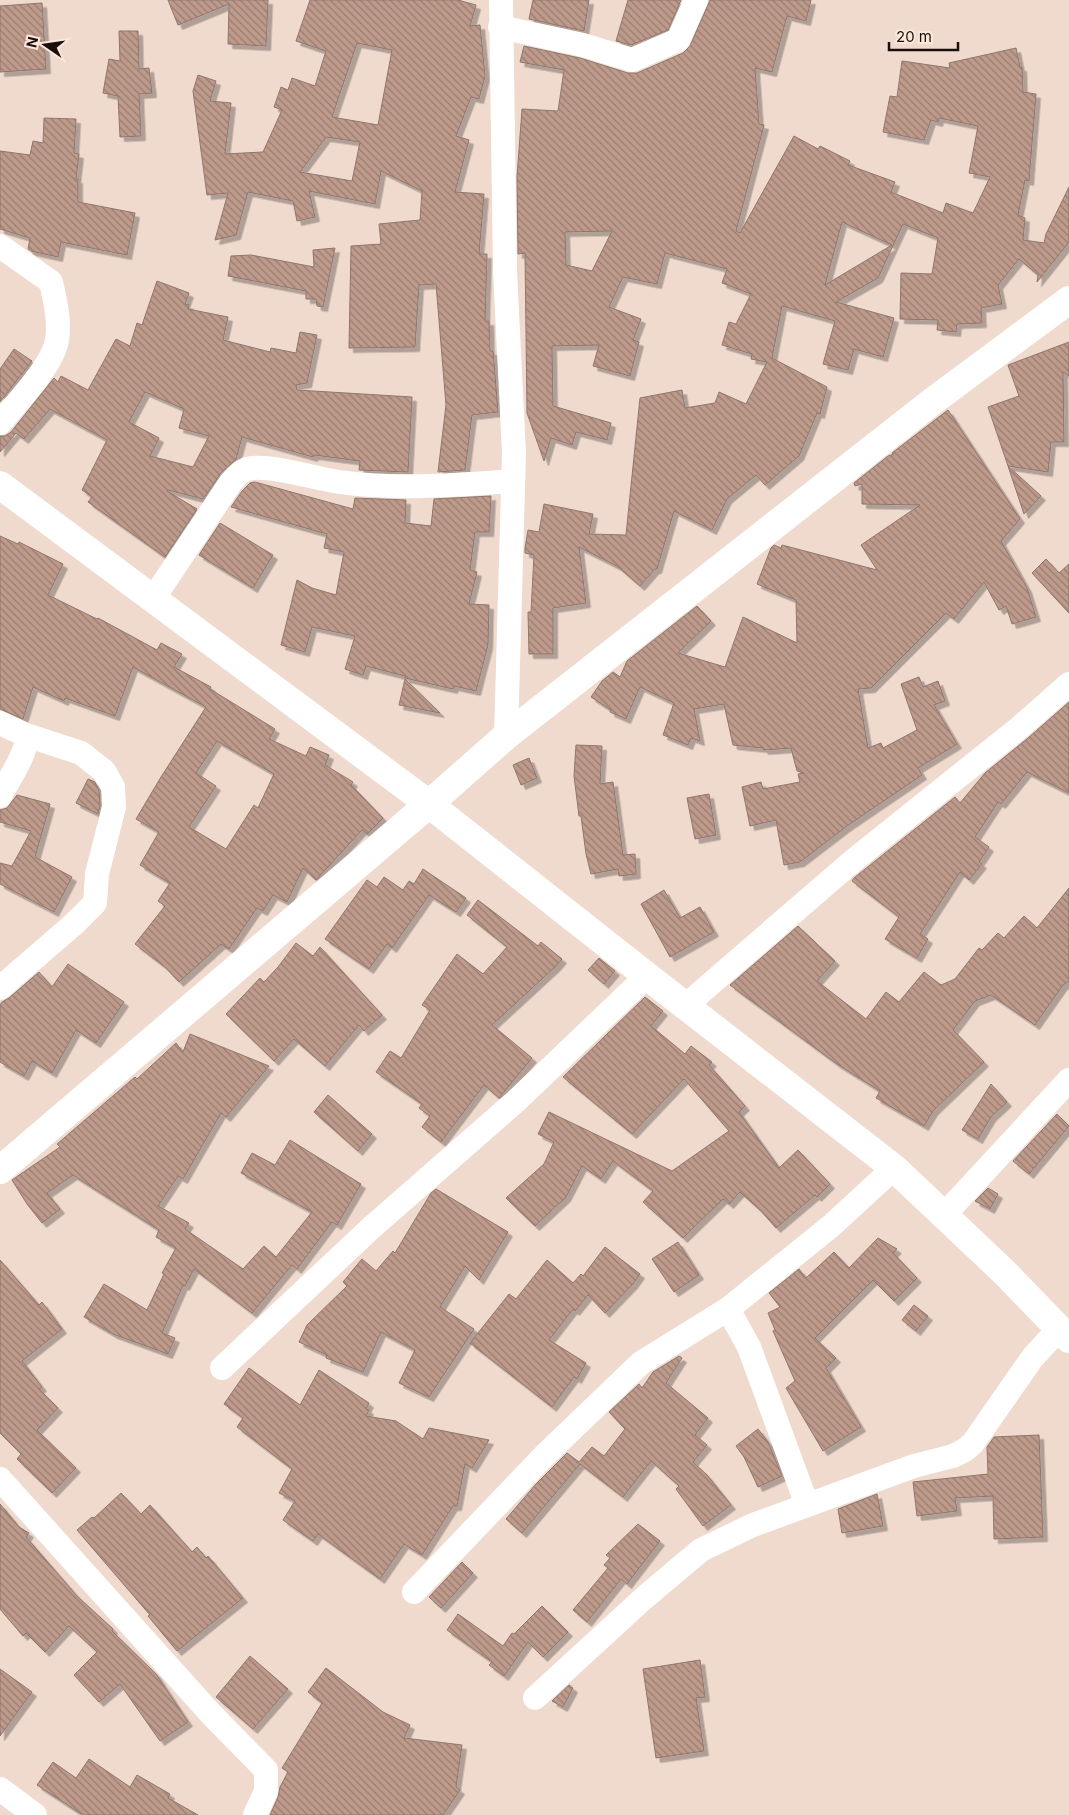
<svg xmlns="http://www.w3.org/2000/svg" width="1069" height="1815" viewBox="0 0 1069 1815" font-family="Inter,sans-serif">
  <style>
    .building { fill: url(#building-back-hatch); stroke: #8d776e; fill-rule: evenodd; filter: url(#shadow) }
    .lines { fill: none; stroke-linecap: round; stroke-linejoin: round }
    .minor { stroke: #fff; stroke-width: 24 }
    .major { stroke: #fff; stroke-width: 28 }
  </style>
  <defs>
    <pattern id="building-back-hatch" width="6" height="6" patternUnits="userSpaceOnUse" patternTransform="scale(1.25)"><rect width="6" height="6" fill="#be9a8b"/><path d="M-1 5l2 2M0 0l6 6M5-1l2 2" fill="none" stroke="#997c70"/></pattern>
    <filter id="shadow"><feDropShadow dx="4.5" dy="4.5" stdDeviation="0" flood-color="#0004"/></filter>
  </defs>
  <rect width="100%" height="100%" fill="#f0d9cd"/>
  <path class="building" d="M168,0H268L266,46L228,44L229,4L178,25Z
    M310,0H458L476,5L470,26L480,25L485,76L479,99L471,97L456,136L469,140L455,192L484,194L479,254H487L485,321H489L490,351H493L498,412L472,415L465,470L438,472L446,405L436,284L419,285L415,347L349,348L351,246L381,244L379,224L420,220L422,191L381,171L375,204L309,191L315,217L297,221L293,201L248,192L236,235L215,240L228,193L207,195L193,91L198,75L216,81L210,101L231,103L225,154L263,152L282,110L274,107L281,87L288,90L292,78L315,86L326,51L296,41ZM357,43L392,50L378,125L332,117ZM326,137L360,142L352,181L300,172Z
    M533,0H589L584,31L529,19Z
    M628,0H681L668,30L631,45L616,41Z
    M710,0H811L806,21L787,16L772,72L755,68L759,124L764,125L736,231L740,233L794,136L818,149L820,146L850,161L848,165L895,182L891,192L943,213L946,203L973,213L990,177L969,173L978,126L939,118L938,122L931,120L924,140L883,132L890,96L897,97L902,61L950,68L949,63L1016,48L1020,67H1022L1023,92L1036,94L1029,181L1025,180L1018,215L1025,218L1023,240L1044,243L1046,234L1069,187V242L1037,282L1038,275L1019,259L998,285L1002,304L981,308L982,323L957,324L956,332L937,330L938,320L900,319L901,273L932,274L938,238L903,224L878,278L836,302L894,318L883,357L854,349L848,370L823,364L835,321L782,306L772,358L827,387L820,414L817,413L799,456L765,485L756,475L727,499L712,530L674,511L657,569H655L640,586L617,566L579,547L586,603L553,608V654H529L528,612H531L534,555L525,553V548L528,530L539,532L544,504L593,514L589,534L626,535L640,398L682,390L685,408L715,403L719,392L746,404L767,362L751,359L752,354L722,345L729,322L736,324L751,294L722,283L727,269L665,253L657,284L623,277L609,307L641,319L633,340L639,342L630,376L593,366L599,345L552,346L553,406L611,423L607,440L576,432L572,445L551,438L544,461L527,413L525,253L518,254L517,177L522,109L558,111L564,70L520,62L524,46L580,58L628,73H637L683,53L690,46ZM842,222L892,245L825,285ZM612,231L592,271L566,265L565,232Z
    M42,3L46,69L0,72V6Z
    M119,31H138L139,69L149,68L152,93L139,94L141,136L120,137L118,96L103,93L109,59L120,61Z
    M44,118L76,119L74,153L79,154L76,179H78V202L135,213L127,255L61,242L58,257L31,251L28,249L30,238L0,229V151L30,155L33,141L43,143Z
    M335,248L323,307L317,306L316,299H306V291L228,276L231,256L251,255L314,267L313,250Z
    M157,281L189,293L185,304L189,305L188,309L228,317L223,340L270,352L271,348L296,353L300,332L317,335L307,383L296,385L297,390L412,397L408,472L359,470L360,461L314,455L313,457L242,437L236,459L221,473L203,499L168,490L167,491L197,509L165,557L88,502L92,497L82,490L107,440L50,409L24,439L16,433L0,452V436H5L11,432L54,378L58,382L61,376L88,390L116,339L130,346L137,323L142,325ZM145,392L184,409L179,428L209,436L193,467L150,456L159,438L129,422Z
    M1069,342V376L1063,372L1064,442H1051L1048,472L1008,466L988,407L1019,396L1008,365Z
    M14,349L32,361L0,402V369Z
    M948,410L1020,519L1001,541L1027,588L1036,617L1012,624L1006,606L999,610L984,582L954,619L946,613L871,688L858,689L868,748L881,743L883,748L917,730L901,684L919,677L923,687L938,681L945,701L934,705L957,744L918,768L922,775L847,826L800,862L784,865L776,820L750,826L742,787L761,782L763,789L800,782L798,774L804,773L797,771L791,748L764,750L763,748L733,745L724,704L694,709L700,741L691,738L688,745L663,735L674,703L640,687L626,719L610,712L611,710L591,697L602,681L613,672L620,677L627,661L697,606L711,621L678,653L725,667L743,617L797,643L796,600L757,584L771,548L774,545L781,548L782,545L877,570L861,545L920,505L862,504V484L855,486L854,483L888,456L894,454L892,453Z
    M1008,466L1041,496L1024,514Z
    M255,482L353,509L355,498L406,500L405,523L431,526L434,499L491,496L489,532H475L470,570L477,572L469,604L489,605L488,645L476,691L454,686L453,689L405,678V676L366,666L363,675L345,669L355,636L312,627L305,652L281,645L297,580L312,588L336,595L344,552L324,548L327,534L231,507L242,491L250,483Z
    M220,523L273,555L253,588L199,555Z
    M0,536L18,544L19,542L63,564L48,595L97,619L98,618L157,650L161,643L182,654L174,667L211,687L210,689L275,729L269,739L306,756L310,747L329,755L325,765L353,782L351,785L383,818L367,834L362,830L316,880L303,868L287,902L273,895L263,911L257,908L229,949L221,944L179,982L165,967L135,944L165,906L158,901L170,883L140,865L159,832L136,819L161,777L206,707L133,667L115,716L65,698L64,701L33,687L23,719L0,709ZM217,741L274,774L258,808L254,805L226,849L189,827L216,786L196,773Z
    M1046,559L1059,573L1069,564V613L1032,573Z
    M405,679L440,713L399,705Z
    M1069,702V793L1027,772L1001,804L998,802L975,837L989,847L979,862L982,864L969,880L960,872L920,934L928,939L917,958L885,939L899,917L852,881L854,878L955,797L960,803L985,773L1028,738Z
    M576,745L602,746L600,784L613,782L623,855L635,854L636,874L619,876L618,869L591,874L586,854L581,816H579L574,776Z
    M529,758L537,778L521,785L513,765Z
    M88,779L95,782L99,791L100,806L98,814L76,803Z
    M709,794L716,835L695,839L687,798Z
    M17,795L50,804L35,857L72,877L54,912L0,884V863L12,866L31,831L0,822V810L7,808Z
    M423,869L466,898L456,912L429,895L392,948L387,944L369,969L325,939L367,880L377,887L384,877L403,890L409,881L414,884Z
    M1069,888V981L1063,985L1035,1025L991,995L975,1001L953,1030L984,1062L933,1111L924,1126L876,1098L880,1091L837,1064L730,985L798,926L835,961L817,981L866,1019L886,992L899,1002L924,972L941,985L955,979L979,948L982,950L998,933L1004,938L1024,916L1037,928Z
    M664,890L680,918L700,907L714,932L670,957L641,904Z
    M478,900L538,946L541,942L562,959L555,967L492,1025L532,1058L499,1098L484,1085L441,1142L422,1127L430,1116L419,1108L422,1104L376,1072L390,1051L401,1058L430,1010L422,1005L457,954L483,974L507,947L467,915Z
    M296,943L313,956L320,947L382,1015L364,1031L359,1025L325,1066L294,1039L274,1061L226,1014L260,978L264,982L278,967Z
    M599,958L615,971L604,984L588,970Z
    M68,964L124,1002L96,1043L76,1030L52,1073L32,1061L24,1076L0,1062V1005L2,1002L9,998L39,972L52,987Z
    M645,997L663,1011L651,1026L685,1054L691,1046L712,1062L709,1065L745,1106L739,1112L779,1168L798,1150L830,1184L817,1197L815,1195L776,1228L761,1211L740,1192L729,1204L723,1199L683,1238L643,1202L653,1191L613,1161L601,1179L582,1166L566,1197L535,1226L506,1198L544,1164L554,1142L538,1134L549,1112L672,1171L729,1131L684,1079L632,1134L563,1077Z
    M190,1034L269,1066L226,1117L221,1113L183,1179L178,1176L158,1206L189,1223L185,1229L243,1269L264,1246L276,1257L312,1212L241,1173L252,1153L275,1165L290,1140L361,1184L337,1225L332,1222L297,1269L292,1265L252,1313L194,1269L185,1286L183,1285L162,1333L175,1338L168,1354L113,1334L84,1317L104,1284L147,1310L164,1274L162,1273L176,1248L156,1237L159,1230L73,1175L47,1193L60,1209L42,1223L27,1204L12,1180L60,1147L57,1144L135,1077L137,1079L176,1043L183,1052Z
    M991,1084L1007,1102L991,1117L978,1139L962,1130Z
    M328,1095L372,1134L358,1151L314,1112Z
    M1057,1114L1069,1126L1029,1174L1013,1161Z
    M988,1188L998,1194L990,1209L975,1201Z
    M436,1189L508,1232L479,1280L465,1266L440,1307L474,1329L429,1397L399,1383L415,1350L381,1332L363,1372L326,1358L327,1355L299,1342L307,1325L347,1286L343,1282L362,1259L376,1271L393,1251L395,1253L431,1193Z
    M878,1238L897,1249L893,1253L917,1278L894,1301L873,1280L815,1338L836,1358L826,1368L861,1427L823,1451L786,1388L795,1381L773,1331L775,1330L768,1313L780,1307L769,1293L799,1269L806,1278L834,1252L849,1268Z
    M678,1242L699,1275L674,1292L652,1259Z
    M605,1247L640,1274L633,1284L605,1313L588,1295L575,1311L573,1309L549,1340L586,1363L577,1379L574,1377L552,1407L470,1343L509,1294L516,1299L547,1260L573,1283L581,1274L583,1276Z
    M0,1260L39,1305L42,1302L62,1329L22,1361L42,1387L39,1389L58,1408L37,1430L76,1468L52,1493L17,1459L21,1454L0,1433Z
    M914,1305L928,1316L916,1331L902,1320Z
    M679,1356L682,1358L666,1383L708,1418L695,1435L707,1445L693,1462L707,1475L731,1505L703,1526L676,1489L679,1486L651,1461L623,1497L580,1464L522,1533L506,1519L536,1484L567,1453L579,1462L592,1447L604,1456L625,1429L609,1412L639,1384L642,1388L653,1372Z
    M249,1368L300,1405L319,1370L369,1403L366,1409L369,1410L366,1416L396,1421L423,1439L429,1428L489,1440L472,1468L465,1464L457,1506H453L422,1555L404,1544L380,1579L318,1534L313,1541L283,1520L295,1501L279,1493L292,1469L237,1427L243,1418L224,1404Z
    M758,1429L768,1442L782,1476L758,1487L744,1457L736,1446Z
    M1039,1435L1043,1537L994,1539L993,1496L955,1498L957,1511L917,1516L913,1482L988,1474L987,1447L994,1437Z
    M121,1493L141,1514L150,1505L192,1552L197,1547L206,1558L208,1556L243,1598L177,1651L148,1616L150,1615L77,1530L92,1517L94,1518Z
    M877,1494L883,1526L842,1533L838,1509Z
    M0,1504L19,1527L29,1533L26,1537L77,1596L113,1629L112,1631L156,1674L188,1722L160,1741L120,1684L99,1702L74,1675L97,1652L69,1626L45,1652L26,1633L23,1636L0,1609Z
    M638,1524L660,1541L627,1584L621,1579L587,1622L573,1610L608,1568L604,1565L610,1558L606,1555Z
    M462,1562L473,1573L441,1608L429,1597Z
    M542,1606L568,1632L543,1657L528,1642L504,1676L489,1665L492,1662L447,1630L458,1614L503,1646L512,1633L514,1634Z
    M250,1656L288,1689L253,1729L216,1697Z
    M700,1660L705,1697L696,1698L704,1751L656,1758L643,1669Z
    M326,1668L383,1712L410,1725L404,1738L462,1745L456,1787L460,1790L443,1815H270L278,1797L280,1787L288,1772L282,1768L322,1703L308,1692Z
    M0,1669L32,1692L0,1736Z
    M569,1685L573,1688L563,1707L552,1701Z
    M89,1759L130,1787L137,1775L170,1794L168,1798L198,1815H83L37,1785L53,1762L76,1778Z"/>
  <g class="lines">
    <path class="minor" d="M501,0L505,271L514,453L506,736
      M500,27L583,45L632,60L678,40L696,0
      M0,246L51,282C55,300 60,320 57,340C53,365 17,402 0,423
      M153,599L231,482C238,475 242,469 252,468C276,466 313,478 339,482C397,490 455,485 513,481
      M0,723L26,735C30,748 7,783 0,796
      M0,988L74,924L95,903L97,874L114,807L113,787L104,771L81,753L26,735
      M685,1006L854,860L1019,728L1069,684
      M944,1215L1069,1080
      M728,1309L749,1347L807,1505
      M222,1368L371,1228L516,1101L647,976
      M0,1479L211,1714L266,1770V1791L255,1815
      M414,1592L544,1456L641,1363L728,1309L831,1226L894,1168
      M535,1698L644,1598L701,1550L753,1525L914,1466L953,1456L965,1450L973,1443L1033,1357L1059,1329
      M0,1789L35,1815"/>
    <path class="major" d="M0,485L429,804L647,976L894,1168L1004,1272L1069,1339
      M0,1170L429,804L506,736L933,401L1069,300"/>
  </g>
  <g transform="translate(45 45) rotate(283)" stroke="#fde6da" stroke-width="4" paint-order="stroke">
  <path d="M0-4L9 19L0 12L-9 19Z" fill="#18100c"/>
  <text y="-8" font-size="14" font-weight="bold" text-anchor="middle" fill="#18100c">N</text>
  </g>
  <path d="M889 42v8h69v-8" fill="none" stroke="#18100c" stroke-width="2.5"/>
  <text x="896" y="42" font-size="15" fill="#18100c" stroke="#fde6da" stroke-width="4" paint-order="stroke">20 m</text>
</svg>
